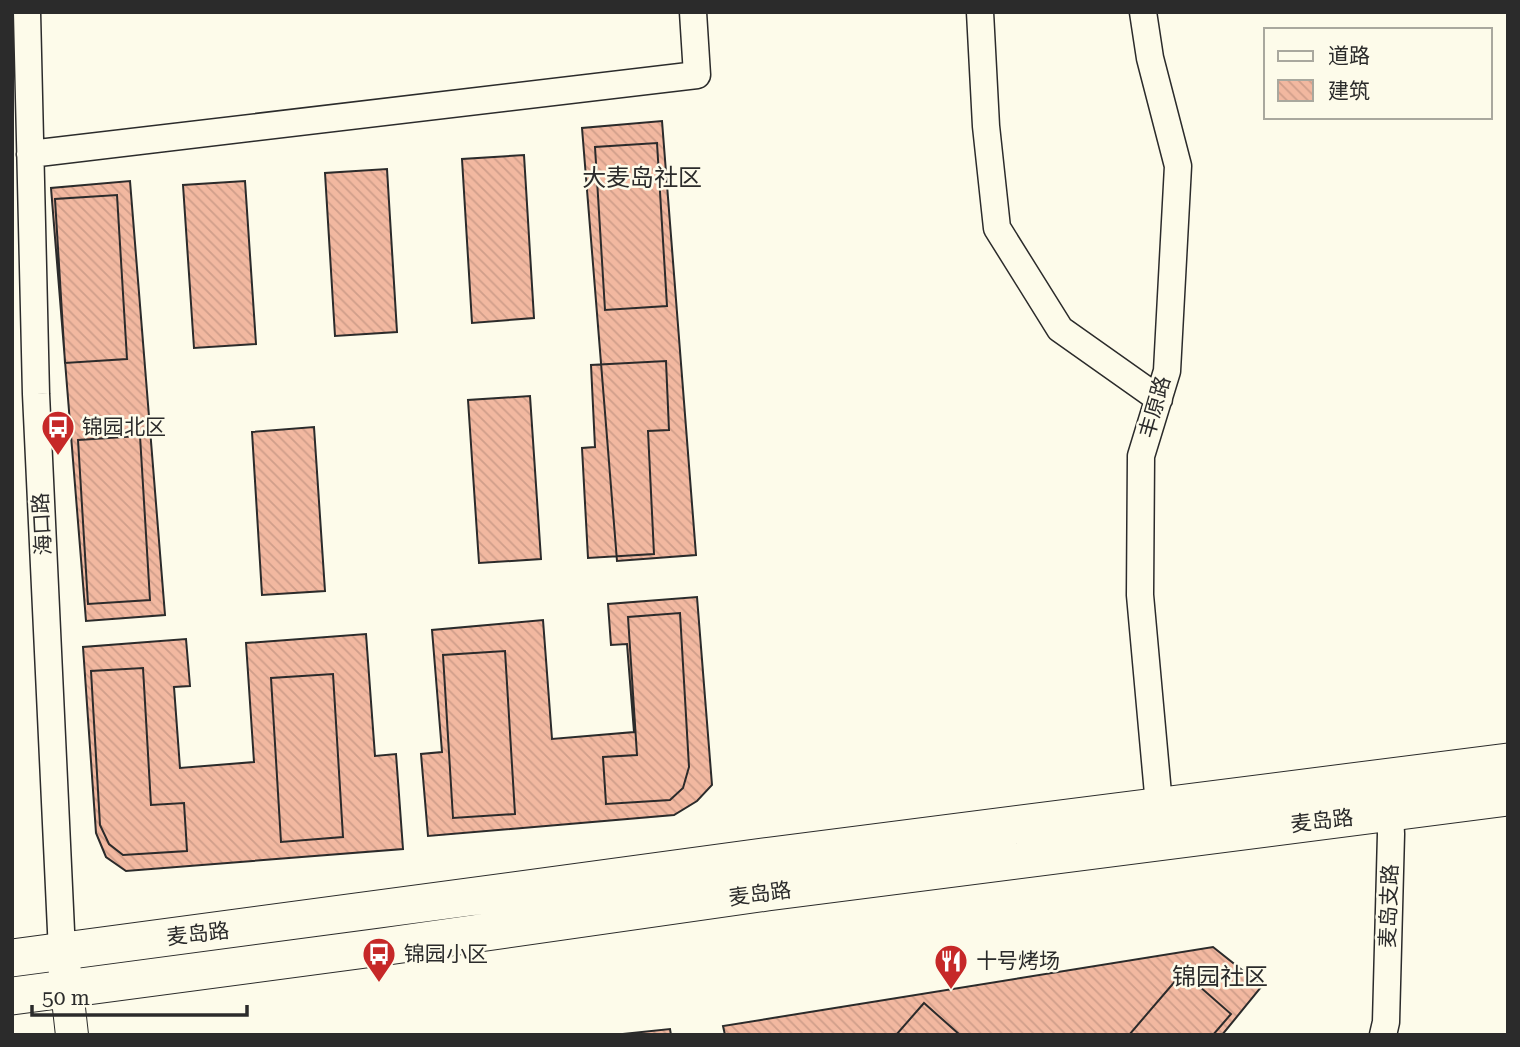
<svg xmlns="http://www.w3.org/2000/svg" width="1520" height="1047" viewBox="0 0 1520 1047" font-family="'Roboto Serif','Noto Sans SC',serif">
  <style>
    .building { fill: url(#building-back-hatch); stroke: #2b2b2b; stroke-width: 2 }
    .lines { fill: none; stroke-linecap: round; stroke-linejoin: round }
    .minor-casing { stroke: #2b2b2b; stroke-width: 29 }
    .tertiary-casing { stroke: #2b2b2b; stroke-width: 34 }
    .secondary-casing { stroke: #2b2b2b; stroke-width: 39 }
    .minor { stroke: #fdfbea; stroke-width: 26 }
    .tertiary { stroke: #fdfbea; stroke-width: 32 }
    .secondary { stroke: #fdfbea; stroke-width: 37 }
    .labels { text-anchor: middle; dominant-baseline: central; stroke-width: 5; stroke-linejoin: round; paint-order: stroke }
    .street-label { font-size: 21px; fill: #2b2b2b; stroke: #fdfbea }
    .poi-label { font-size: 21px; fill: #2b2b2b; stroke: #fdfbea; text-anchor: start }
    .quarter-label { font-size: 24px; fill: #2b2b2b; stroke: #fdfbea }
  </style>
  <defs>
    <pattern id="building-back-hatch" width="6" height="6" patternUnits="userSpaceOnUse" patternTransform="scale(1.75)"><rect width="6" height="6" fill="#f2b8a0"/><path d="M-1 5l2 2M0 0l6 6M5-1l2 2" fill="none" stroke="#d09e8a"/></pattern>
  </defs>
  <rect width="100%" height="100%" fill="#fdfbea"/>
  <path class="building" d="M662,121L696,555L617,561L582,128Z
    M657,143L667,306L605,310L595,147Z
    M524,155L534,318L472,323L462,159Z
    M387,169L397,332L335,336L325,173Z
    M130,181L165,615L86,621L51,188Z
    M245,181L256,344L194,348L183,185Z
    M117,195L127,359L65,363L55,199Z
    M666,361L669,430L648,431L654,554L588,558L582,448L595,447L591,365Z
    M530,396L541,559L479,563L468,400Z
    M314,427L325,591L262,595L252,432Z
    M140,436L150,600L88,604L78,440Z
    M697,597L712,785L697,801L674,815L428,836L421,754L442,752L432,630L543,620L552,739L634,732L627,644L611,645L608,604Z
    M680,613L689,767L683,788L670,800L606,804L603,757L637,755L628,617Z
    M366,634L375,756L396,754L403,849L126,871L106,857L96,833L83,647L186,639L190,686L174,687L180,768L254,762L246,643Z
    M505,651L515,814L453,818L443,655Z
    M143,668L151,805L184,803L187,851L123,855L109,844L100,825L91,671Z
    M333,674L343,837L281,842L271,678Z
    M1213,947L1262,986L1222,1035H725L723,1026Z
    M1183,972L1231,1014L1213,1035H1129Z
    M924,1003L960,1035H896Z
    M670,1029L671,1035H613Z"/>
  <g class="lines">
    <defs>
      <path id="minor" d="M27,12L36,394L62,952
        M980,12L986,126L997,228L1060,329L1159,399
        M1143,12L1150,58L1178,166L1167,371L1141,456L1140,595L1159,805
        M30,154L697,75L693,12
        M1383,1035L1386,1022L1391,834L1389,796"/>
      <path id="tertiary" d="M64,964L72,1035"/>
      <path id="secondary" d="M12,958C265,926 518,890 771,856C1016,823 1262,794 1508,762
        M12,996L381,947L767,892L1508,797"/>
    </defs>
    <use href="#minor" class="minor-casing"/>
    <use href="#tertiary" class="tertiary-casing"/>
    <use href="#secondary" class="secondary-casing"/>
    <use href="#minor" class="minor"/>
    <use href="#tertiary" class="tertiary"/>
    <use href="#secondary" class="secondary"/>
  </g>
  <defs>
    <symbol id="bus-pin" viewBox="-11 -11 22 30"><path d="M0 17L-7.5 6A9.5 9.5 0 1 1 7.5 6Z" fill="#c62828" stroke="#fdfbea"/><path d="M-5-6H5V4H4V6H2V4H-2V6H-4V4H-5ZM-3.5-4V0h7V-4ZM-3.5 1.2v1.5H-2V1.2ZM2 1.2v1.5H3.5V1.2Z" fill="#fff"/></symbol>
    <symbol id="restaurant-pin" viewBox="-11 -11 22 30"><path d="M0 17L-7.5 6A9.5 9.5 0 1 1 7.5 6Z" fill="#c62828" stroke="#fdfbea"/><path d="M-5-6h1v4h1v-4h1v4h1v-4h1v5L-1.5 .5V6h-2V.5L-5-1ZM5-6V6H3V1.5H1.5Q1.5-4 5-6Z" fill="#fff"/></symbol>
  </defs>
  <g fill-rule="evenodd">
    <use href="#bus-pin" x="39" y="408" width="38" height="52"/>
    <use href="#bus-pin" x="360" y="935" width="38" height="52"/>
    <use href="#restaurant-pin" x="932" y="942" width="38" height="52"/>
  </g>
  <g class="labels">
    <g class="street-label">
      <text transform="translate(1155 407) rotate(-74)">丰原路</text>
      <text transform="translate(42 524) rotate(-93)">海口路</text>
      <text transform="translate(1322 821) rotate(-7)">麦岛路</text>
      <text transform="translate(760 894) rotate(-8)">麦岛路</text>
      <text transform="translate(1389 906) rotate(-88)">麦岛支路</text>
      <text transform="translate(198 934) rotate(-7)">麦岛路</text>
    </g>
    <g class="poi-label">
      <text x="82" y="427">锦园北区</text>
      <text x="404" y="954">锦园小区</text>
      <text x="976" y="961">十号烤场</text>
    </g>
    <g class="quarter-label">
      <text x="642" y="178">大麦岛社区</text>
      <text x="1220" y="977">锦园社区</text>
    </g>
  </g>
  <rect width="1520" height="1047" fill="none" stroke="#2b2b2b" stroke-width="28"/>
  <rect x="1264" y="28" width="228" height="91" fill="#fdfbea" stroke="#a9a89e" stroke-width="2"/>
  <rect x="1278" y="51" width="35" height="10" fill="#fdfbea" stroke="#a9a89e" stroke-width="2"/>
  <text x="1328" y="63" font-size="21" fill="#2b2b2b">道路</text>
  <rect x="1278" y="80" width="35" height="21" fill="url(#building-back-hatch)" stroke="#a9a89e" stroke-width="2"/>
  <text x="1328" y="98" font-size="21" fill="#2b2b2b">建筑</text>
  <path d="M32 1005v10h215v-10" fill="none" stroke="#2b2b2b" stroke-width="3.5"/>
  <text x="42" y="1005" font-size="21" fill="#2b2b2b" stroke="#fdfbea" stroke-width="5" paint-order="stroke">50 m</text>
</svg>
